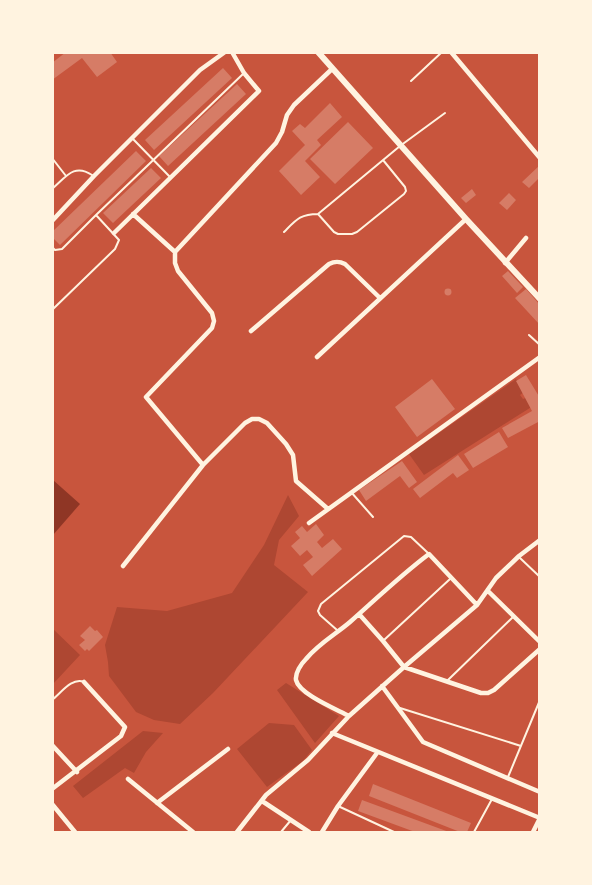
<svg xmlns="http://www.w3.org/2000/svg" width="592" height="885" viewBox="0 0 592 885" font-family="'DejaVu Sans',sans-serif">
  <style>
    .green { fill: #ae4732 }
    .water { fill: #8f3625 }
    .building { fill: #d67c66 }
    .lines { fill: none; stroke-linecap: round; stroke-linejoin: round }
    .service { stroke: #fff3e0; stroke-width: 2 }
    .minor { stroke: #fff3e0; stroke-width: 4.5 }
    .secondary { stroke: #fff3e0; stroke-width: 6 }
  </style>
  <rect width="100%" height="100%" fill="#c8553d"/>
  <path class="green" d="M516,379L524,392L520,395L523,399L528,397L533,406L424,475L409,454Z
    M288,495L299,516L279,540L274,565L308,592L213,693L180,724L154,720L136,712L109,676L108,662L105,645L117,607L167,611L232,593L264,545Z
    M52,628L80,655L53,684H52Z
    M286,683L339,716L315,743L277,690Z
    M269,723L294,725L312,750L303,761L267,787L237,749Z
    M143,731L163,733L146,752L134,773L125,768L83,798L73,786Z"/>
  <path class="water" d="M53,480L80,504L53,535Z"/>
  <path class="building" d="M66,52H110L117,62L97,77L82,58L52,80V63Z
    M223,68L232,78L154,150L145,140Z
    M237,84L246,94L168,166L159,156Z
    M330,103L342,117L317,140L321,145L305,161L320,177L301,195L279,171L305,145L292,131L300,124L305,128Z
    M348,122L373,148L335,184L310,159Z
    M136,151L146,161L60,245L52,237V232Z
    M540,165V177L529,188L522,182Z
    M151,168L161,178L113,223L103,213Z
    M472,189L476,195L466,203L461,198Z
    M509,193L516,200L507,210L499,203Z
    M508,271L523,287L517,293L502,276Z
    M444.5 292a3.5 3.5 0 1 1 7 0a3.5 3.5 0 1 1-7 0Z
    M526,289L540,305V325L515,298Z
    M526,375L540,398V421L508,438L502,428L532,411L516,381Z
    M432,379L455,409L417,437L395,407Z
    M499,432L508,447L473,468L464,454Z
    M458,455L469,470L457,478L453,473L420,498L413,489Z
    M402,461L417,482L409,488L400,476L366,501L359,490Z
    M316,524L324,535L317,542L322,548L333,539L342,549L312,576L303,565L313,557L307,550L300,556L291,546L300,538L295,532L302,526L307,532Z
    M90,626L95,631L97,630L103,637L89,651L87,649L85,651L79,645L85,640L80,636Z
    M373,784L471,823L467,832H460L369,796Z
    M362,800L449,832H415L358,811Z"/>
  <g class="lines">
    <path class="service" d="M411,81L442,52
      M133,139L170,177
      M52,158L66,176
      M383,160L405,187L406,191L404,194L357,232L352,234H338L334,232L318,214L400,146L445,113
      M52,189C66,177 74,163 92,175
      M96,215L244,73
      M284,232C296,220 300,214 318,214
      M52,247L55,250L62,249L96,215L119,240L115,249L52,310
      M529,335L540,345
      M351,492L373,517
      M520,558L540,577
      M337,630L320,615L318,611L321,604L404,536L411,537L428,553
      M384,640L450,579
      M448,680L513,617
      M52,700C61,693 72,677 84,682
      M400,708L521,746
      M508,777L540,700
      M338,806L394,832
      M281,832L291,820
      M474,832L492,799"/>
    <path class="minor" d="M451,52L540,158
      M133,214L175,252
      M52,221L94,176L200,70L225,52
      M114,233L259,91L244,73L232,52
      M505,263L526,238
      M251,331L329,264C335,261 339,261 345,264L380,298
      M317,357L466,219
      M203,465L146,397L212,328L214,321L212,313L178,271L175,263V252L276,143L282,132L287,115L294,105L332,69
      M309,523L540,357
      M123,566L203,465L245,423L252,419H259L267,423L286,444L293,455L296,481L328,509
      M488,591L540,642
      M359,614L383,641L404,667L481,693H488L494,690L540,649
      M382,686L423,742L540,792
      M349,716C336,709 299,694 296,680C295,673 301,664 306,659C318,644 336,634 350,622C376,599 401,575 429,554L477,605
      M332,733L540,818
      M52,745L77,772
      M128,779L193,832
      M52,789L121,736L125,727L84,682
      M262,801L309,832
      M157,803L228,749
      M52,804L75,832
      M237,832L266,795L308,760L349,716L404,667L477,605L496,578L519,556L540,540
      M322,832L338,806L377,753
      M533,832L540,818"/>
    <path class="secondary" d="M318,52L466,219L540,299"/>
  </g>
  <rect width="592" height="885" fill="none" stroke="#fff3e0" stroke-width="108"/>
</svg>
